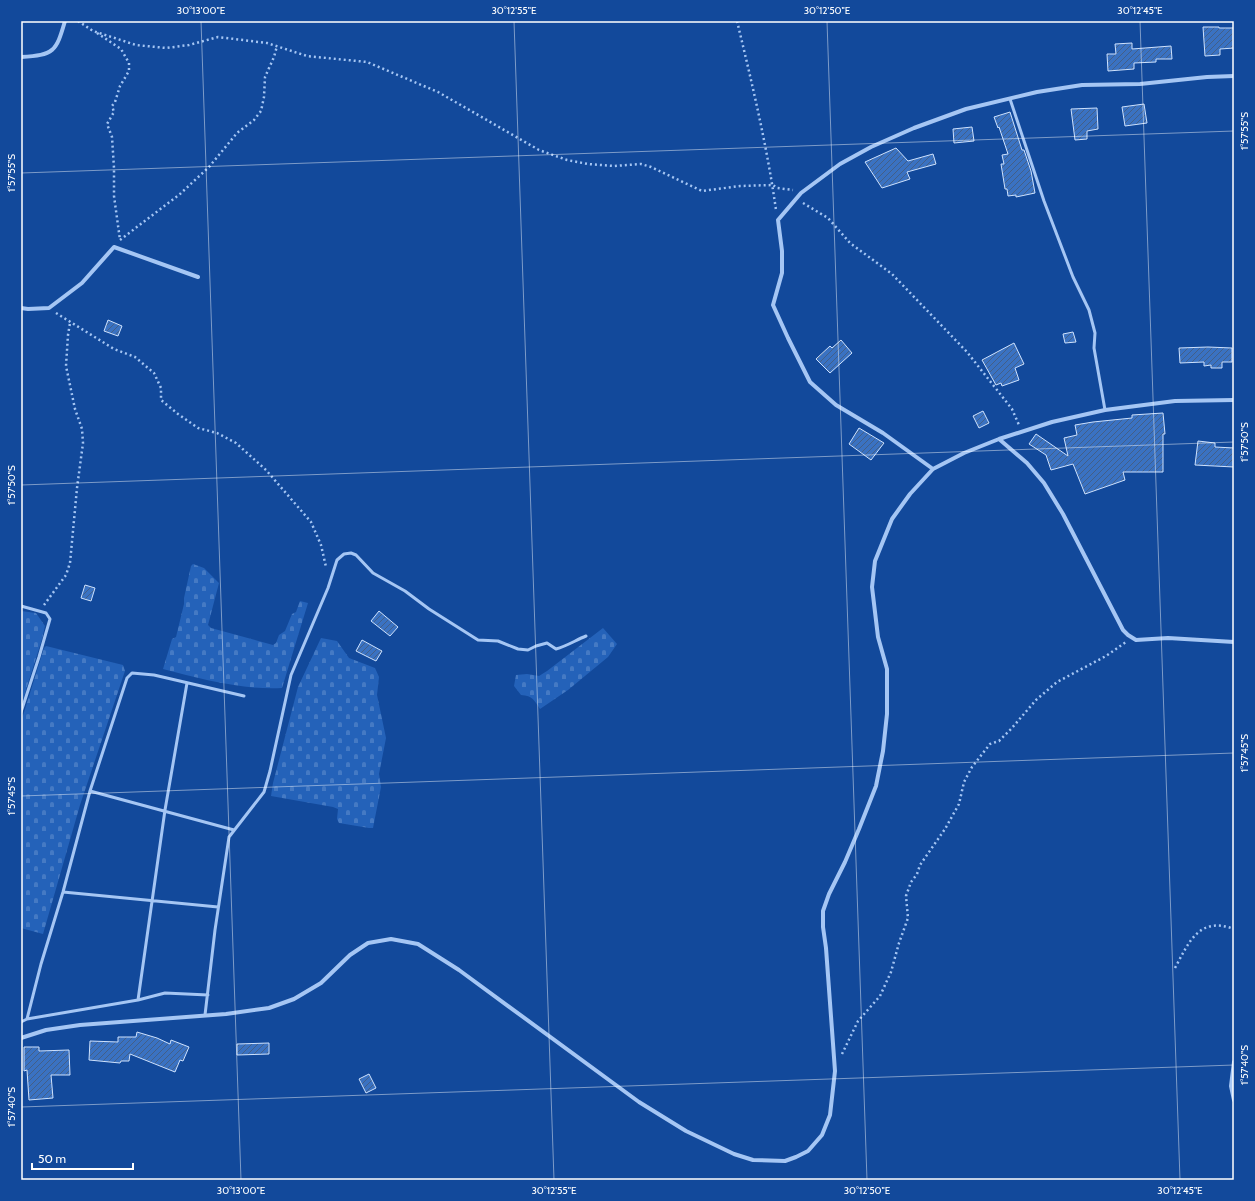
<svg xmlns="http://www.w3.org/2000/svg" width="1255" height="1201" viewBox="0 0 1255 1201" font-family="Cabin,sans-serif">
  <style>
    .cemetery { fill: url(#cemetery-stones) }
    .building { fill: url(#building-hatch); stroke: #cee2fe }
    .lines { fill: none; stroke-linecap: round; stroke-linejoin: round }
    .path { stroke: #a5c6f4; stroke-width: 2.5; stroke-dasharray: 2 3; stroke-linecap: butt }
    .lane { stroke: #a5c6f4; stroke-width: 3 }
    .street { stroke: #a5c6f4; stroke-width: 4 }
    .ticks { fill: none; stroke: #fff; stroke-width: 1; stroke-opacity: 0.45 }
    .neatline { fill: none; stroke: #fff; stroke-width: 1.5 }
    .ticks-label { font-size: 10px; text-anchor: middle; fill: #fff }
  </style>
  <defs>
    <pattern id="cemetery-stones" width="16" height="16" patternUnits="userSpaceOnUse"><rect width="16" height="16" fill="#2462b9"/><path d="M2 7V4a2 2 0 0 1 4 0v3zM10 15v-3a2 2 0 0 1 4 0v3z" fill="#457ac4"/></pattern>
    <pattern id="building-hatch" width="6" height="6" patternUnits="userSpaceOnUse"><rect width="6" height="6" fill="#3a72c2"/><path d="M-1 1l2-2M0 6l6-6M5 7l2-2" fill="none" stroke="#435f87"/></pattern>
  </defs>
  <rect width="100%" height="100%" fill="#12499b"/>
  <path class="cemetery" d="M193,564L204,568L219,583L208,625L211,628L273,645L276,643L279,635L285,631L292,614L296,612L300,601L308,603L282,688C241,690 202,679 163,669L172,639L176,637L184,604V598L191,566Z
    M21,611L36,613L45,626L42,639L21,706Z
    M603,628L617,644L608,657L568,690L540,709C534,700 533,696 521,695L514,686L516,675L527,674L539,676L547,671Z
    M321,638L337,641L349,658L375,668L379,677L377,695L386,738L379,774L381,787L373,828H369L339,823L337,819L338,809L333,807L271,796L273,783L298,687Z
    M46,646L123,665L125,671L80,805L43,934L21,928V722L44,648Z"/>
  <path class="building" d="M1203,27H1219V28H1234V48L1220,49V55L1205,56Z
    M1132,43V49L1171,46L1172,59H1156V62L1134,63V69L1108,71L1107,54H1116L1115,44Z
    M1144,104L1147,123L1125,126L1122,107Z
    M1097,108L1098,129L1087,131V139L1075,140L1071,109Z
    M1010,112L1022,150H1024L1031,171L1035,193L1016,197V195L1008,196L1007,189H1005L1001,164H1004L1002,155L1008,154L999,127L998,128L994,117Z
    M972,127L974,141L954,143L953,129Z
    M896,148L908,161L933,154L936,164L907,172L910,179L882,188L865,162Z
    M108,320L122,326L118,336L104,331Z
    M1073,332L1076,342L1065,343L1063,334Z
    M841,340L852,353L830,373L816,359L830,346L832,348Z
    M1014,343L1024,364L1015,368L1019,380L1002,386L1001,383L996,385L982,360Z
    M1208,347L1232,348V362H1222V368H1211V365L1204,366V362L1180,363L1179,348Z
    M983,411L989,423L979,428L973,416Z
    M1163,413L1165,434H1163V472H1123L1125,480L1085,494L1073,464L1051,470L1046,455L1029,444L1036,434L1068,456L1064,438L1077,435L1075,425L1093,422L1132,418V415Z
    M859,428L884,443L871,460L849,444Z
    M1198,441L1215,443V447L1234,448V467L1195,465Z
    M85,585L95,588L91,601L81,598Z
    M379,611L398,627L390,636L371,621Z
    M362,640L382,651L376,661L356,651Z
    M137,1032L157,1038L170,1044L171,1040L189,1047L183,1061L180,1060L175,1072L130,1054L129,1061H121L120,1063L89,1060L90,1041L118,1042V1037H136Z
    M269,1043V1054L237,1055V1044Z
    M24,1047H39V1051L69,1050L70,1075H51L53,1098L29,1100L27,1070L24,1071Z
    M369,1074L376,1088L366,1093L359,1079Z"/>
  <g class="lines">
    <path class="path" d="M78,21L93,31L136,45L166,48L189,45L218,37L267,43L307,56L367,62L438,92L539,150L567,160L588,164L614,166L641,164L651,167L702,191L740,186L773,185L777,188L793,190
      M737,21C752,83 767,146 776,210
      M97,33L121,49L129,63V71L120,86L115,102L112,106L114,112L107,124L112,137L114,168V196L120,240
      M803,203L828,218L850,243L892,274L967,352L1012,409L1019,425
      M120,240L180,194L209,167L237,133L254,120L261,111L264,97L265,77L274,57L277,46
      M56,313L114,349L135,357L154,373L161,388V400L178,414L198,428L217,433L236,443L266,470L311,522L321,545L326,567
      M44,605L66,575L70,563L77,488L83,443L82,429L75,409L66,366L68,335L70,323
      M1175,968C1189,942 1199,916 1234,929
      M842,1054L858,1021L880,996L891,972L899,943L908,918L906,896L911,882L917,874L920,865L945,829L959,804L964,782L972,767L990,744L999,741L1011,729L1036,700L1057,682L1106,656L1126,642"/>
    <path class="lane" d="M1010,99L1044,201L1073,277L1089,310L1095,333L1094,348L1105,410
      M21,606L46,613L50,619L39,657L21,712
      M90,791L234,830
      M63,892L218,907
      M138,1000L165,810L187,683
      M205,1015L215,930L229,837L264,792L270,771L291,675L328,588L337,560L344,554L351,553L356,555L373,573L405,591L429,609L478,640L498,641L518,649L528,650L536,646L547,643L556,649C567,646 576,640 586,636
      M27,1019L41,964L63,892L90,791L127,678L132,673L154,675L244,696
      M21,1022L27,1019L138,1000L165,993L208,995"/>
    <path class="street" d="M21,57C54,55 56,52 65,21
      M21,308L28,309L49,308L82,283L114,247L198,277
      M999,439L1027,463L1044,483L1063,514L1123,630L1128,635L1136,640L1168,638L1234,642
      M933,469L883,433L836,405L810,382L788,338L773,305L782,273V251L778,220L801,193L840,164L871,147L914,128L966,109L1037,92L1082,85L1140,84L1207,77L1234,76
      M21,1038L46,1030L80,1025L226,1014L269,1008L294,999L321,983L350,955L368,943L391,939L418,944L459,970L639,1102L686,1131L734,1154L753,1160L785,1161L796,1157L808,1151L822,1135L830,1115L835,1071L826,948L823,927V911L829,894L845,862L859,829L876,786L883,751L887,714V669L878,637L872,587L875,561L892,519L910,494L933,469L964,453L999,439L1052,422L1105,410L1175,401L1234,400
      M1234,1062L1231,1086L1234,1100"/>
  </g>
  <path class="ticks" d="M201,21L241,1180M514,21L554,1180M827,21L867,1180M1140,21L1180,1180M21,173L1234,131M21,485L1234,442M21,796L1234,753M21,1107L1234,1065"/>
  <rect width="1255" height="1201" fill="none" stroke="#12499b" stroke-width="44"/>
  <path d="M32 1163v6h101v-6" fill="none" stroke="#ffffff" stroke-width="2"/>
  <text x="38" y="1163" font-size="12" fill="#ffffff" stroke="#12499b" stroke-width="3" paint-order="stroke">50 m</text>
  <rect x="22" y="22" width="1211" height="1157" class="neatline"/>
  <g class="ticks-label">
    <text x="201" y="14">30°13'00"E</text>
    <text x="514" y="14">30°12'55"E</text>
    <text x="827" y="14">30°12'50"E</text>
    <text x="1140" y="14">30°12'45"E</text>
    <text transform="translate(1244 131) rotate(-90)" y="4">1°57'55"S</text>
    <text transform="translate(11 173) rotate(-90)" y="4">1°57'55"S</text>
    <text transform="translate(1244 442) rotate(-90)" y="4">1°57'50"S</text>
    <text transform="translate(11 485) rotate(-90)" y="4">1°57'50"S</text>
    <text transform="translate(1244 753) rotate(-90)" y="4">1°57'45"S</text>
    <text transform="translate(11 796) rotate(-90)" y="4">1°57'45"S</text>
    <text transform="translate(1244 1065) rotate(-90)" y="4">1°57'40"S</text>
    <text transform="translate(11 1107) rotate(-90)" y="4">1°57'40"S</text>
    <text x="241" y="1194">30°13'00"E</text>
    <text x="554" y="1194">30°12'55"E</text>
    <text x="867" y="1194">30°12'50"E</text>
    <text x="1180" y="1194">30°12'45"E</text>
  </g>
</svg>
